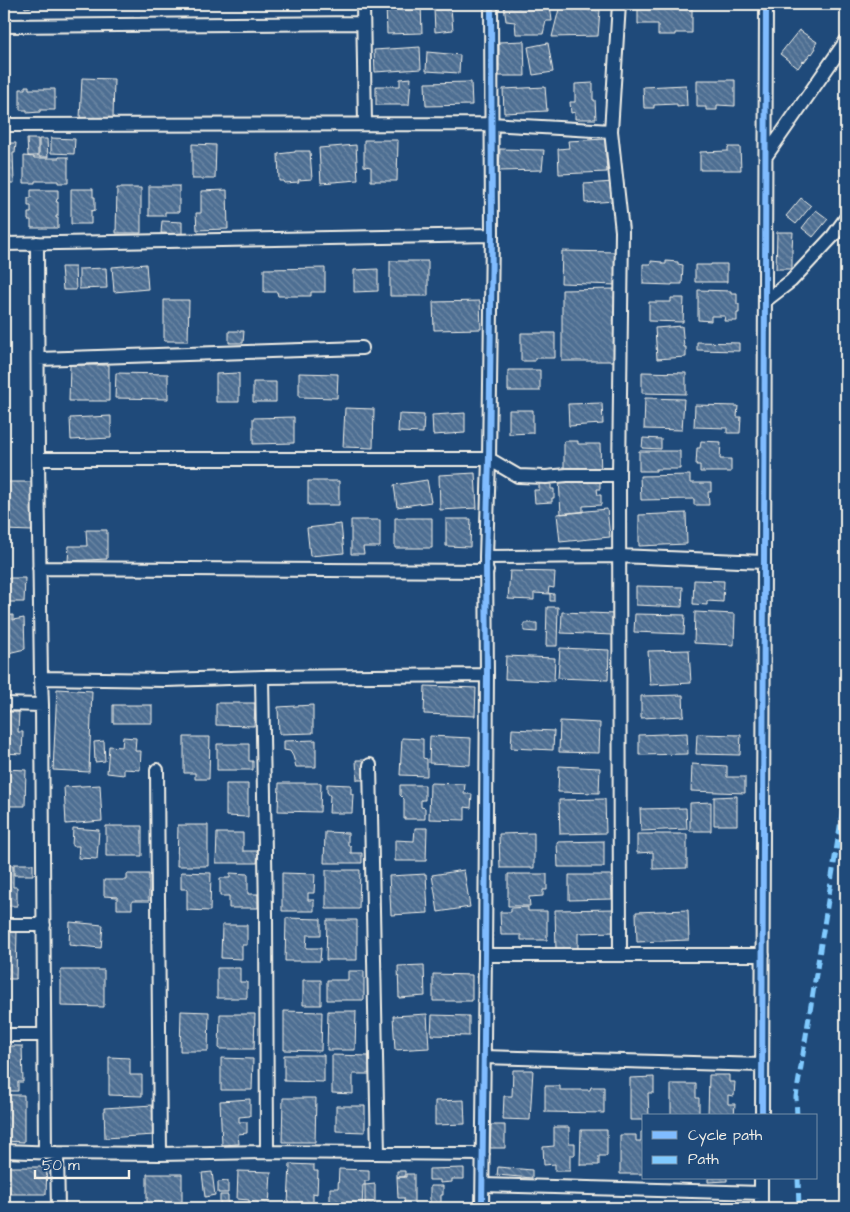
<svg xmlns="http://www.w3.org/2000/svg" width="850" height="1212" viewBox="0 0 850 1212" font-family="'Architects Daughter',sans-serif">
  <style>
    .building { fill: url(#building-back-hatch); stroke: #f4f1e8 }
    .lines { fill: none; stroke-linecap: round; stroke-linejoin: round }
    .minor-casing { stroke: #f4f1e8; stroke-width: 16 }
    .minor { stroke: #1f4a7a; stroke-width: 12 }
    .quiet { stroke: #80caff; stroke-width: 5; stroke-dasharray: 10 5; stroke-linecap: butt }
    .cycleway-casing { stroke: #1f4a7a; stroke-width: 9 }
    .cycleway { stroke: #80bcff; stroke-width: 6 }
  </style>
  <defs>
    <pattern id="building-back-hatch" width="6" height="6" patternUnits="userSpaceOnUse" patternTransform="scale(1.25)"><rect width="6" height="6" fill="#4d6e92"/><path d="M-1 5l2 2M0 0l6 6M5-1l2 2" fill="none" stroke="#708aa6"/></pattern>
  </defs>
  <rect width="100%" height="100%" fill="#1f4a7a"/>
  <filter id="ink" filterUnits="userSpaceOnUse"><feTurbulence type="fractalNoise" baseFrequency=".02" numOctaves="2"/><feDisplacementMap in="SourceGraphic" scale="10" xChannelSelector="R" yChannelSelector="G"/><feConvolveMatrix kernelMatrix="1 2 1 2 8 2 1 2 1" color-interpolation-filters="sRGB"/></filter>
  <g filter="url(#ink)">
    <path class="building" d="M24,4H48L25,8Z
      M386,4H421L422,33L387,34Z
      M550,4L552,21H546L543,34H516L515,22L506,21L504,6Z
      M451,8L453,30L435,32L434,9Z
      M638,8H692V33H675V35H658V24H638Z
      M559,9L600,10L598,36L552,37Z
      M799,30L817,42L814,47L816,48L812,54L811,53L804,62L803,61L798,68L780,54Z
      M524,41L525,76H499V42Z
      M548,43L553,72L533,75L528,47Z
      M420,47L421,69L375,72L374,50Z
      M427,52L460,55L459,73L426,71Z
      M82,78L114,79L113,119L80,118Z
      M411,78L409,105H376V86H400V79Z
      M697,80H735V106L717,105V110H706V107H697Z
      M471,82L472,105L426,106L425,83Z
      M593,83V100H595L596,119H575V112L571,113L570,102H575V84Z
      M686,85L687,106L677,107V104L654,105V108H644L643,87Z
      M25,86H29V89H55V110H40V112L27,113V110H20V89H25Z
      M545,87L547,111L504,113L503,89Z
      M51,138L75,139L74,154L51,153Z
      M27,139H38V156H28Z
      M39,139H47L48,157H39Z
      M605,139L607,172L559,174L558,149L569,148L568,141Z
      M364,140H398L397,181H371V167L364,166Z
      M4,143H16L15,153H13L14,183H4Z
      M192,144L216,145L215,179H192Z
      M356,145L358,180L321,183L319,148Z
      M728,147H740L741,170H700V152L728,151Z
      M500,149L544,150L542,170L499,171Z
      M295,151H310L312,179L298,180L299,182L284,183L283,181H279L278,154L295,152Z
      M24,156L34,157V158H59V157H68V183H58V181H35V183H24Z
      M614,182L615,201L585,203L584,184Z
      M149,186H179V212H165V216H149Z
      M117,188H141V233H116Z
      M71,189H93V197H95V210L91,211V224H71Z
      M31,190H58V199H57L56,202H58V216H56V218H58V228H31V220H28V213H31V206H28V198H31Z
      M227,190L228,229L197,230L196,213H201V191Z
      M4,191H6L7,215H6V227H4Z
      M801,198L811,206L796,224L786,216Z
      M816,210L828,219L813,237L802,228Z
      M162,221L182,222V234L161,233Z
      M777,232H793L792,249V269H776Z
      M562,251L617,252L616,285L561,283Z
      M390,261H428V296H390Z
      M651,261L662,262V264H666V261L678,262V264L683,265L682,284H672V285L643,284V264H651Z
      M146,264L148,289L114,292L112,267Z
      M711,264H727V282H695V265H711Z
      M61,267H75L76,290H63Z
      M106,268L107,288L79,289V269Z
      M325,268V292H311V296H278L277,292H264V269Z
      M378,269V291L354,292V270Z
      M615,289L616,361H562V290Z
      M698,290L731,291V293H737V304H739V313H737V321H724L725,316H711V321L698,320Z
      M671,298H684L683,322L649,321V302H671Z
      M164,300H189L188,341H164Z
      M480,301L481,329L434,330L433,302Z
      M682,326L684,347H686V357L657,359L655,328Z
      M229,331H244L243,343H229Z
      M521,333H555V358H535V361H521Z
      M697,342L739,343V351L697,350Z
      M4,365H8V375H4Z
      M70,365H109V401H69Z
      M508,370H540V391H508Z
      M642,372L686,373V394L642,393Z
      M116,373L168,374V399L115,398Z
      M239,373V402H216V374Z
      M299,373L338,374L337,398L299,397Z
      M253,382H276V402H253Z
      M645,398L684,399L682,430L644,429Z
      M602,403L603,424L569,426L568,404Z
      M695,405L738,406L737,417H741L740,433H727V428L694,427Z
      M345,408L374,409L373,448L343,447Z
      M509,410H533V433L509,434Z
      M465,413V433L433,435L432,415Z
      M399,414L424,415L423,433L398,432Z
      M111,416V438L71,440L70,418Z
      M294,417V443L253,444V418Z
      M643,438L661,439V449L642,448Z
      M564,441H578V444H600L601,474L564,475Z
      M701,441L721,442L720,459H731V472H700V465H696L697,448H700Z
      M639,451H680V469H656V471H639Z
      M475,473L477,508L440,510L439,475Z
      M690,475V483H711V492H708L709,505H694V499L641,500L640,476Z
      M600,476V489H597L598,495H601V505L583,506V512L561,514L559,479Z
      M427,480L431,502L397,507L394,485Z
      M308,481H339V505H308Z
      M4,482H33L32,531L4,530Z
      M539,483H551V489H554V498H552V502L535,503L534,490H539Z
      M607,509L610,537L560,542L557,514Z
      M686,513L687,544L639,546V515Z
      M395,518H432V548H395Z
      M446,519H471L470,547L446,546Z
      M351,520H380V547H363L364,554H351Z
      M341,524L344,553L310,556L307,528Z
      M86,530H107V559L68,561L69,546H87Z
      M510,571L555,572L554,588L549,587L548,593L554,594V601H550V594L534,593V600L508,599Z
      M4,578H25L24,602H4Z
      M694,580L724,581L723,602L707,601V605L693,604Z
      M636,586L683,587L682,607L636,605Z
      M547,607H558L557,646H546Z
      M562,612L615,614L614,635L561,633Z
      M695,612L735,614L734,645L694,643Z
      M635,614L685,615L684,634L634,632Z
      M13,615V620L24,618L25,649L8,653L6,643H4V616Z
      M524,623H537V632L524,631Z
      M560,648L609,650L608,680L558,678Z
      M689,650L691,683L650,685L648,651Z
      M506,656L555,658L554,681L505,679Z
      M425,686L476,688L475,716L424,714Z
      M57,689L92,691L89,772L53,770Z
      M683,695L684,716L641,718V696Z
      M216,703H255L254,726L216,725Z
      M113,705H152V723H113Z
      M313,705V733L279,734L278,707Z
      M6,712H19L18,732H23L22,754L4,753V718H6Z
      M560,721L600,723L599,753L559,752Z
      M512,729L554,731L553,750L511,748Z
      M687,733L688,754L639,755V735Z
      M697,734L741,735L740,755L696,754Z
      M430,736L471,738L470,765L429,763Z
      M123,737L136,738L135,751H141L140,770L124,769V775L107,773L109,746L122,747Z
      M184,737H210L209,779H195V773H184Z
      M402,738L423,739V758L427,759V776L400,775Z
      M316,740V767H296L293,756L290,751L284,750V741Z
      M104,741L105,761L95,762L94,742Z
      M217,744H249V761H253V770H217Z
      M356,760H366L367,780H357Z
      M692,764L727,766V777H745V793L691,791Z
      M559,766L600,768L599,793L558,792Z
      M4,769L26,770L25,806H4Z
      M279,783H321L320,812L278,811Z
      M430,783L465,784L464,794H472L471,808L465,807V820L429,819Z
      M226,784H248V817L226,816Z
      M327,784L351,785V794H353L352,813H329L330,796L327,792Z
      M100,785L102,821L66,824L64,787Z
      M400,785H425V800H421V807L425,808V819H404V799L400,795Z
      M737,796V825H714V797Z
      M605,799L606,833L560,834L559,800Z
      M711,802V831H690V803Z
      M686,808L687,829L641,831L640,809Z
      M178,825H208V866H177Z
      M106,826H142V856H106Z
      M73,828L99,830L97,859L78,858L79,846H72Z
      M415,828H427L426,861H395V840L414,841Z
      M325,832L348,833V846H351V853H362V863H324Z
      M217,833H243V851H258L257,863H216Z
      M534,833V868H500L499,834Z
      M637,834H687V868L653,869V852L637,853Z
      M604,841V867H558L557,842Z
      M14,864H33V875H14Z
      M4,865H13V887H17V906H4Z
      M326,870H360L359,909H326Z
      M464,870L470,907L438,912L432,875Z
      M181,872L211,873L210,911L187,910V889H181Z
      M230,873L248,874V894H258V908H229V896H220V878H230Z
      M282,873L315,874L314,893H308V900H314V911H282Z
      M127,874H149V901H132V909H117V897L104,896V880H127Z
      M426,874L428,913L391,915L389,876Z
      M508,874H547V890H543V896L529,897L530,906H508Z
      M569,875H611L612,899L569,900Z
      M528,907V911H547V940H521V935H501L500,912H511V908Z
      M615,909V932L578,933V950H556L555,910Z
      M688,910L689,940L637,942L636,912Z
      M286,918L321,919V935H307L306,948H321L320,961H285Z
      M327,920H357V960H326Z
      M70,922L103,925L101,948L69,945Z
      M222,925H247V945H242V959L221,958Z
      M4,931H17L16,979H4Z
      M424,965L425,996L399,998L398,966Z
      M217,968H240V982H247V998H217Z
      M61,970H104V1007L61,1006Z
      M348,971H364V1000H327V980H348Z
      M433,974L472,975V1001H433Z
      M303,980H321V1005H303Z
      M181,1011L209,1012L208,1051H180Z
      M284,1011L322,1012L321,1051L284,1050Z
      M328,1011H356L355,1050H327Z
      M220,1014H255L254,1049H219Z
      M427,1014L429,1048L395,1050L393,1016Z
      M432,1015L469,1016V1036L431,1035Z
      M4,1046H22L23,1082H18V1091H4Z
      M284,1055H324V1082L284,1081Z
      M332,1055L369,1056V1074H353V1094L332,1093Z
      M109,1057L130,1058V1075H142V1096L109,1095Z
      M221,1058L253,1059L252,1090H221Z
      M513,1070H533L530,1120L503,1119L504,1096H512Z
      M709,1075H729V1082H735L734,1096L728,1095V1104H735L734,1116H708Z
      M654,1077V1093H648L649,1116H644V1120H630V1078Z
      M671,1084H696V1098H699V1114H696V1116H671Z
      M545,1086H560V1090H590L591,1087H604V1113L545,1112Z
      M4,1095H24V1142L4,1141Z
      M283,1098H316L315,1142H282Z
      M250,1099V1116L239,1117V1122H247V1133L238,1134L239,1144L222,1145L220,1101Z
      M464,1100L465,1124L435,1125V1101Z
      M153,1105L155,1135L105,1138L104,1108Z
      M336,1106H365V1132L336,1131Z
      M491,1125H505V1148H490Z
      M554,1127H569V1143H575V1155H570V1171H555V1164L544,1165L543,1147L554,1146Z
      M581,1130H607V1156H599V1165H580Z
      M641,1132H644V1174H620V1135H636V1141H641Z
      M290,1164L314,1165V1171H318L317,1194L313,1193V1205L288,1204Z
      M8,1167H47L46,1194H8Z
      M498,1167L532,1170V1178L497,1175Z
      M464,1168V1179H452V1182L440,1183V1180H429V1169Z
      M339,1169L369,1170V1181H365V1185H363L362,1208L330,1207V1188H338Z
      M238,1171L271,1172L269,1207L249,1206V1200L237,1199Z
      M397,1171H405V1177H397Z
      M212,1172L215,1195L205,1197L202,1173Z
      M147,1174H182V1205L147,1206Z
      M406,1174H414V1205L405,1206L404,1198H398L397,1177H406Z
      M708,1178H727V1181L708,1182Z
      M228,1181V1193H218V1182Z
      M375,1184V1208H365V1185Z
      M430,1186H443V1195H441V1207L430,1208Z
      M220,1195H228V1205H220Z
      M10,1205L43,1207V1208H10Z"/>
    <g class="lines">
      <defs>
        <path id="minor" d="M363,4L365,124
          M619,4L611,131L622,231L619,475L620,955
          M4,26L363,23
          M4,125L491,124L611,131
          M766,156L846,41
          M37,243L38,459L41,678L42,705L45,1152
          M4,244L492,235
          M765,301L791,281L833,236L846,218
          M38,359L362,348
          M38,459H489L518,476L546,477L567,475H619
          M486,557L619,556L764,562
          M39,568L487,571
          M262,677L266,913L267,1152
          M41,678L166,680L262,677L487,675
          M4,704L42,705
          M370,765L378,1153
          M157,770L160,1154
          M4,925H44
          M485,955H763
          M4,1035H44
          M484,1057L762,1065
          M762,1116L766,4
          M4,1151L57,1153L160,1154L267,1152L483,1154
          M57,1153L58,1208
          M761,1178V1208
          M483,1185L761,1193
          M482,1208L485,955L487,675L486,557L489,459L492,235L491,4"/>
      </defs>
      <use href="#minor" class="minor-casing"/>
      <use href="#minor" class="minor"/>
      <path class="quiet" d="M797,1116L796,1097L846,790
        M798,1178L799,1208"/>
      <defs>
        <path id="cycleway" d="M762,1116L766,4
          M482,1208L485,955L487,675L486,557L489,459L492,235L491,4"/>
      </defs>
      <use href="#cycleway" class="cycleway-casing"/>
      <use href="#cycleway" class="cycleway"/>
    </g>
  </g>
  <rect width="850" height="1212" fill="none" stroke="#1f4a7a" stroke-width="20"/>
  <rect x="10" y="10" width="830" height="1192" fill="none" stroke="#f4f1e8" stroke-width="2" filter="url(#ink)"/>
  <rect x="642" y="1114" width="175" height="65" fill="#1f4a7a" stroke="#748da6"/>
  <rect x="652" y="1131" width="25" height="8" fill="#80bcff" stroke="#748da6"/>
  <text x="688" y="1140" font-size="15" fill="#f4f1e8">Cycle path</text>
  <rect x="652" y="1156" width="25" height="8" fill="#80caff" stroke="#748da6"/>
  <text x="688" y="1164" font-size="15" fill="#f4f1e8">Path</text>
  <path d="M35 1170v8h94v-8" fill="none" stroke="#f4f1e8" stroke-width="2.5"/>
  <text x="42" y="1170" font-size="15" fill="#f4f1e8" stroke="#1f4a7a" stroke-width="4" paint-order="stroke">50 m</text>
</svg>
